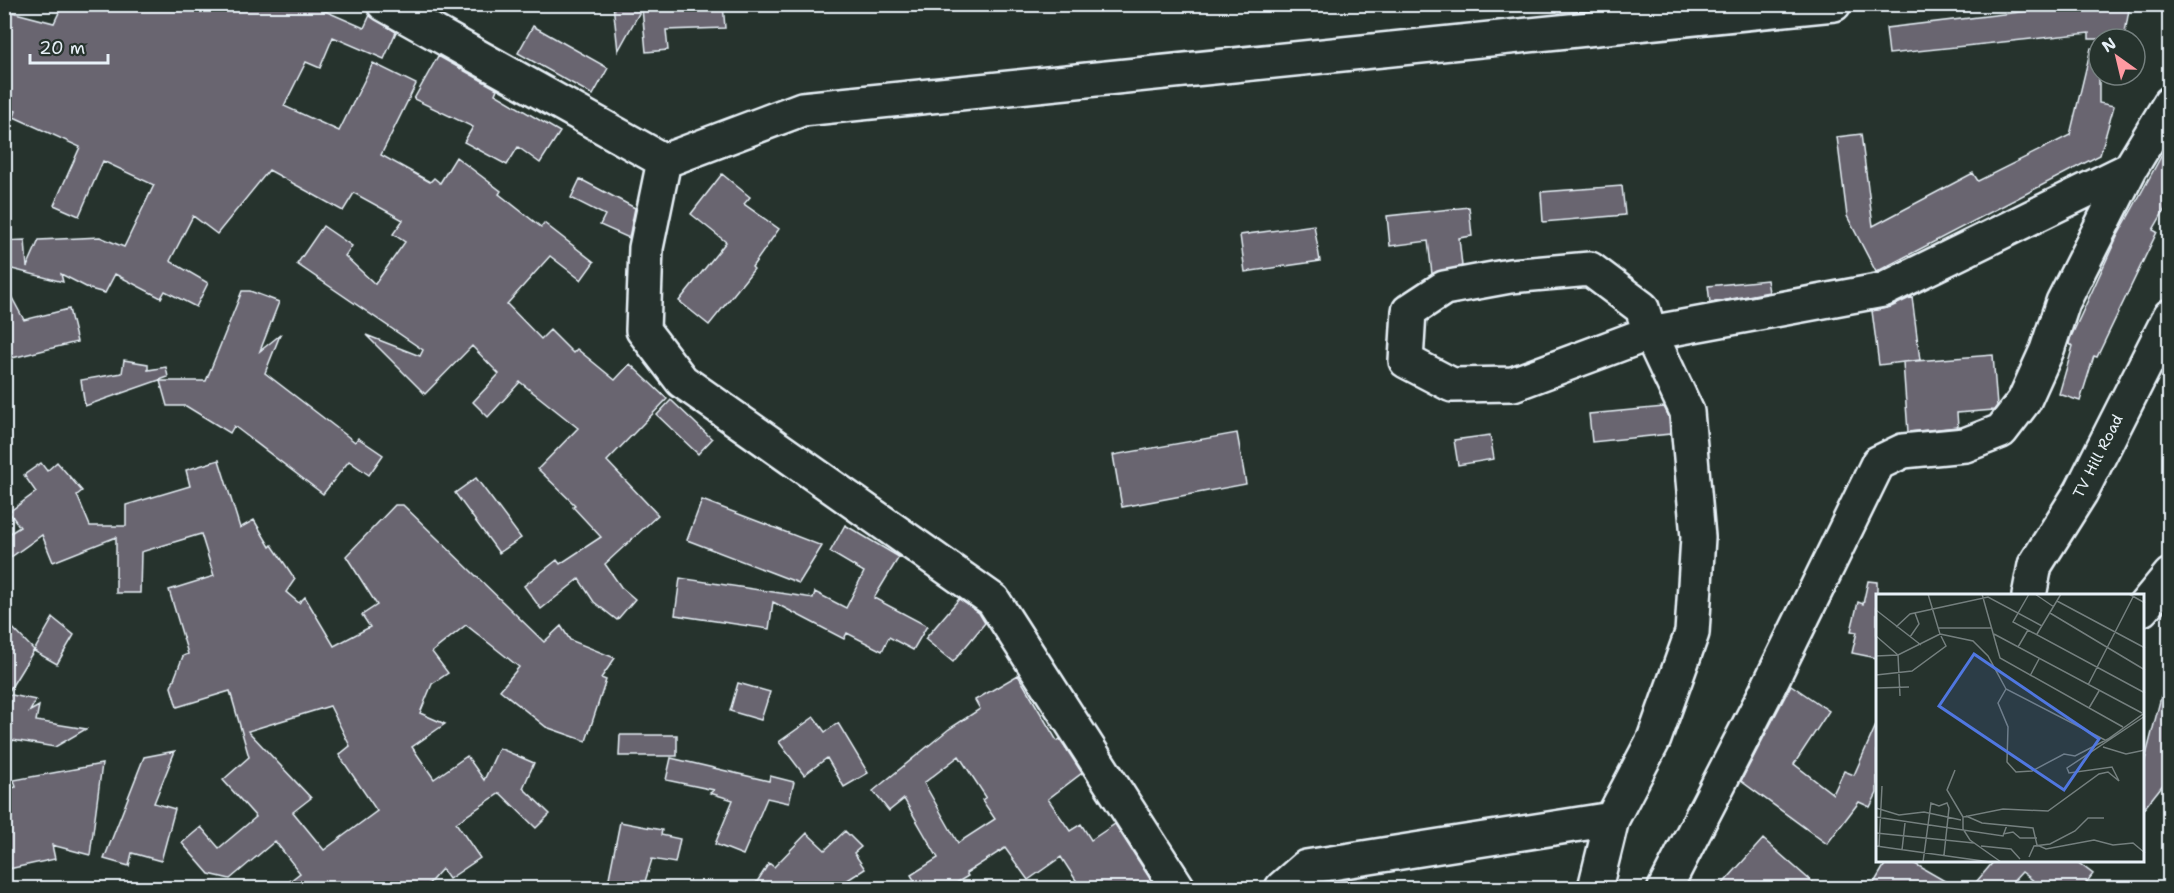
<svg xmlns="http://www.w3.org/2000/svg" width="2174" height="893" viewBox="0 0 2174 893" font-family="'Shantell Sans',sans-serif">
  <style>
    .building { fill: #696570; stroke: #e8f1f8; stroke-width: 1.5; fill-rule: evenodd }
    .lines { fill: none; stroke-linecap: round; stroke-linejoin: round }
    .minor-casing { stroke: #e8f1f8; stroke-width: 38 }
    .minor { stroke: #26332d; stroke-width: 33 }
    .labels { text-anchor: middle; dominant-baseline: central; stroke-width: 4.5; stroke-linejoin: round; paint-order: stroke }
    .street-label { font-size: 15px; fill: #e8f1f8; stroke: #26332d }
    .inset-road { fill: none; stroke: #747f7e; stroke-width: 1.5 }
    .view { fill: #5077e0; fill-opacity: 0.15; stroke: #5077e0; stroke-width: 3 }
    .inset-edge { fill: none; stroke: #e8f1f8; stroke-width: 3 }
  </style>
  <rect width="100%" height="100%" fill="#26332d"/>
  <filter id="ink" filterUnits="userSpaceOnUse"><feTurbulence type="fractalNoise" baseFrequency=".0167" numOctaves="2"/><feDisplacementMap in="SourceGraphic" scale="12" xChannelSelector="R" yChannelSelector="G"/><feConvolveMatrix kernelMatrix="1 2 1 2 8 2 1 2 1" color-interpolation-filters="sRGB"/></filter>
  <g filter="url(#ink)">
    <path class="building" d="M63,4H309L364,28L370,15L396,32L384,59L333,37L320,68L306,62L284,106L339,131L373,63L416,84L381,155L430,182L434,178L440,183L456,157L501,191L499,194L541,227L544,223L594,262L581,280L550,256L507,304L541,339L550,330L573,353L577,349L615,380L630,364L667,399L607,461L658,515L605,564L621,587L635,599L617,620L594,602L579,579L541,609L524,586L557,560L560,564L601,537L573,507L575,505L538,469L578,428L520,382L488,417L473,402L499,374L472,346L425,394L366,335L420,356L423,350L297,264L323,226L352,246L345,256L375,284L405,242L393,234L403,220L354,193L343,211L269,170L217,234L193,216L170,261L208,283L196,307L165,291L161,298L115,274L105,293L90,289L61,274L63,282L4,267V241L25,240L27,267L39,240L100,237L124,247L154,185L103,161L79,216L54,205L80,147L14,117L16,111L4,107V10L54,23Z
      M613,4H723L725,28L666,30L668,50L646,52L642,8L618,51Z
      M2087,4H2130L2124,39H2089V33L1889,54L1886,28Z
      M533,26L608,68L593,95L518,53Z
      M2091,48L2099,49V103L2114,106L2100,155L1876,272L1847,216L1837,137L1861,134L1873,226L1973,173L1978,181L2070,135Z
      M438,56L497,89L495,94L560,132L540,163L518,147L507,165L464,142L473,127L414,99Z
      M2169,142V202L2153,230L2157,232L2097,357L2094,356L2080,401L2059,394L2073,346L2069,344L2070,339L2117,237Z
      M722,174L750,197L744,204L779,229L752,267L754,269L709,325L679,301L726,242L691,214Z
      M580,179L635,208L629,238L600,225L605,215L571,198Z
      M1622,186L1625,215L1543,222L1541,192Z
      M1469,207L1472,236L1459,238L1462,266L1432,274L1428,241L1390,246L1387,216Z
      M1314,225L1320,261L1245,272L1240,235Z
      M1767,280L1769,292L1710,303L1708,286Z
      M4,283L24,320L69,309L77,342L4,360Z
      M242,291H250L279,302L260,351L280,335L265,373L355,442L358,438L383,455L369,475L349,461L323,494L234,426L230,433L186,406H167L160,381H206Z
      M1912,297L1920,360L1879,365L1872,311L1891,307Z
      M1993,355L1997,406L1994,410L1957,413L1958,427L1908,432L1903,362Z
      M124,360L148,364V370L166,367L168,377L85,406L81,380L122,373Z
      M671,400L712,439L698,454L657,415Z
      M1664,407L1669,417L1670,434L1592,442L1589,414Z
      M1237,433L1246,484L1122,507L1113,455Z
      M1490,435L1494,459L1458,465L1454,440Z
      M219,460L240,528L254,520L270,547L272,545L295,579L286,592L299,603L305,597L334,646L370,627L362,615L377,605L346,556L395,505H403L544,642L561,626L570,640L615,658L601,678L606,680L586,741L546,727L500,690L519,667L466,625L432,652L448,673L432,684L420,713L445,724L412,747L434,779L467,756L484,780L499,748L534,763L523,788L550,814L536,828L500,793L456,823L480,858L449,879L442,869L425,888H281L300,873L275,841L230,879L209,874L182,843L201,827L219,848L256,817L223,780L249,757L230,691L177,707L171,687L183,656L188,654L169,590L214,576L201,534L141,552L140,593H116V537L53,562L42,535L4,562V537L20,527L9,512L36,492L24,475L41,463L47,471L57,462L82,491L77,495L90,526H126V505L190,486L186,470ZM330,706L350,746L339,755L377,811L324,850L293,812L311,798L248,731Z
      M476,478L521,538L499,553L455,493Z
      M702,500L770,526L822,546L799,583L687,540Z
      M845,525L899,557L874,598L927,626L913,650L889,637L882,651L847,633L844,639L773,602L769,629L675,615L680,578L813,598L815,592L846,608L864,572L830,552Z
      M1868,581L1877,582V658L1852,653L1857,632L1851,631L1858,602L1863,604Z
      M959,599L979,613L985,623L953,662L925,639Z
      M53,618L74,635L57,664L34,651Z
      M4,619L34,650L7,694L36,700L30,711L39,706L36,721L86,729L55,747L13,740L4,754Z
      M1018,675L1057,741L1060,739L1082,773L1048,799L1070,831L1081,824L1091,840L1115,824L1156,888H1081L1061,857L1028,880L1005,848L966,873L968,876L948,888H919L911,875L938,858L904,799L889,811L873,791L949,729L980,709L975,700ZM959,756L986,797L982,800L995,819L958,843L924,783Z
      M738,683L770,692L761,720L730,711Z
      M1791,685L1829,711L1794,764L1833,794L1844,771L1854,775L1877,723V793L1870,807L1859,802L1827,844L1741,781Z
      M2162,693L2169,694V777L2142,811V771Z
      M814,717L825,732L838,723L868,773L844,787L827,758L804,775L779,742Z
      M620,735H677V756H619Z
      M175,751L154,803L175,809L161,861L132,853L129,866L104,859L144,757Z
      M671,758L769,781L770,776L794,782L789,803L767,798L743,855L715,844L733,800L710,793L714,790L666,780Z
      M102,764L90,855L52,845L55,859L4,870V804L11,803L8,789L16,787L14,780Z
      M620,822L662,830L661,835L680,839L675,863L652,859L643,888H607Z
      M845,831L861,847L854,853L865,869L835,888H753L769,863L774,867L807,833L825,850Z
      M1763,839L1819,888H1719Z
      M1887,861H1910L1957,888H1871Z
      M1994,861H2076L2093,874L2082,888H2043L2022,872L2007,888H1971Z"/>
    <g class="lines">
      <defs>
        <path id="minor" d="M384,4L664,161L802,109L1834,4
          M664,161L646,248L643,330L682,381L993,600L1178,888
          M2029,596L2035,565L2081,492L2170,316
          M2142,609L2170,575
          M1282,888L1306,867L1612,819
          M1595,888L1612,819L1654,739L1692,633L1698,537L1687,412L1650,333L1513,384L1452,385L1406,361L1409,311L1444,288L1510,276L1590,269L1642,308L1650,333L1883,290L2130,169
          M1665,888L1765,694L1878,463L1903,451L1965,445L2001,431L2024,401L2047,350L2063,302L2130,169L2170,103"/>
      </defs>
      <use href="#minor" class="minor-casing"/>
      <use href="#minor" class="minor"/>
    </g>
  </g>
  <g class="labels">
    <g class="street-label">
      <text transform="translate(2098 456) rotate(-63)">TV Hill Road</text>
    </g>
  </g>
  <g transform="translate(1876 594)">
    <rect width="268" height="268" fill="#26332d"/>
    <path class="inset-road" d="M106,0L124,64L247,133M153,0L137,28L269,99M159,0L178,13M253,0L269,9M181,7L269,54M0,16L45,51M174,19L269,76M20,33L34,20L112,3L166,32M62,34H116M64,40L97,47L112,62L130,95L229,146M118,40L266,119M161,40L185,0M0,42L22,61L24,102M34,43L43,30L39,19M142,53L152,36M0,62L22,61L64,40L52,0M0,81L36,77L70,52L65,42M154,82L163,65M212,91L257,3M0,94L33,93M130,95L122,109L132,133L131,168L140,178L156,177L188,160L199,162L232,145L267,120M213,114L223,97M227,153L250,160L269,156M79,176L71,196L87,223M0,214L23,221L48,218L85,226M90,222L106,229L157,234L161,251L170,255L218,246L237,251L257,249L269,259M0,223L127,242L131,231M0,239L98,249M127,240L137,238L144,244H161M0,252L114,268M3,252L6,192M105,252L135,255L144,265M26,256L29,229M153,263L158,252L174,250L199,237L212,224H228M47,268L55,209L63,212L71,209L73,214L68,261M125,268L94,246L87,235V223L127,215L172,217L223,180L232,178L243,187L236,173L193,179L191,174L269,122"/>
    <path class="view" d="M98,60L223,145L188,196L63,112Z"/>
    <rect width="268" height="268" class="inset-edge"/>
  </g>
  <rect width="2174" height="893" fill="none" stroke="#26332d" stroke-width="24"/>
  <rect x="12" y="12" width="2150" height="869" fill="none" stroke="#e8f1f8" stroke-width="2" filter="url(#ink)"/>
  <g transform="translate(2117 57) rotate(326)"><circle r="28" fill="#26332d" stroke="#747f7e" stroke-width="1.5"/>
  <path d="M0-4.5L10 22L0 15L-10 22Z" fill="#ff9aa2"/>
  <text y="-9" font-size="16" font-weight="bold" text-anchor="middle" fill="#e8f1f8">N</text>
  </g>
  <path d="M30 54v9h78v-9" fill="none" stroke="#e8f1f8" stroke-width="3"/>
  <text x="39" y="54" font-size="18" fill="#e8f1f8" stroke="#26332d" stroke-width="4.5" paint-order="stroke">20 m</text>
</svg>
